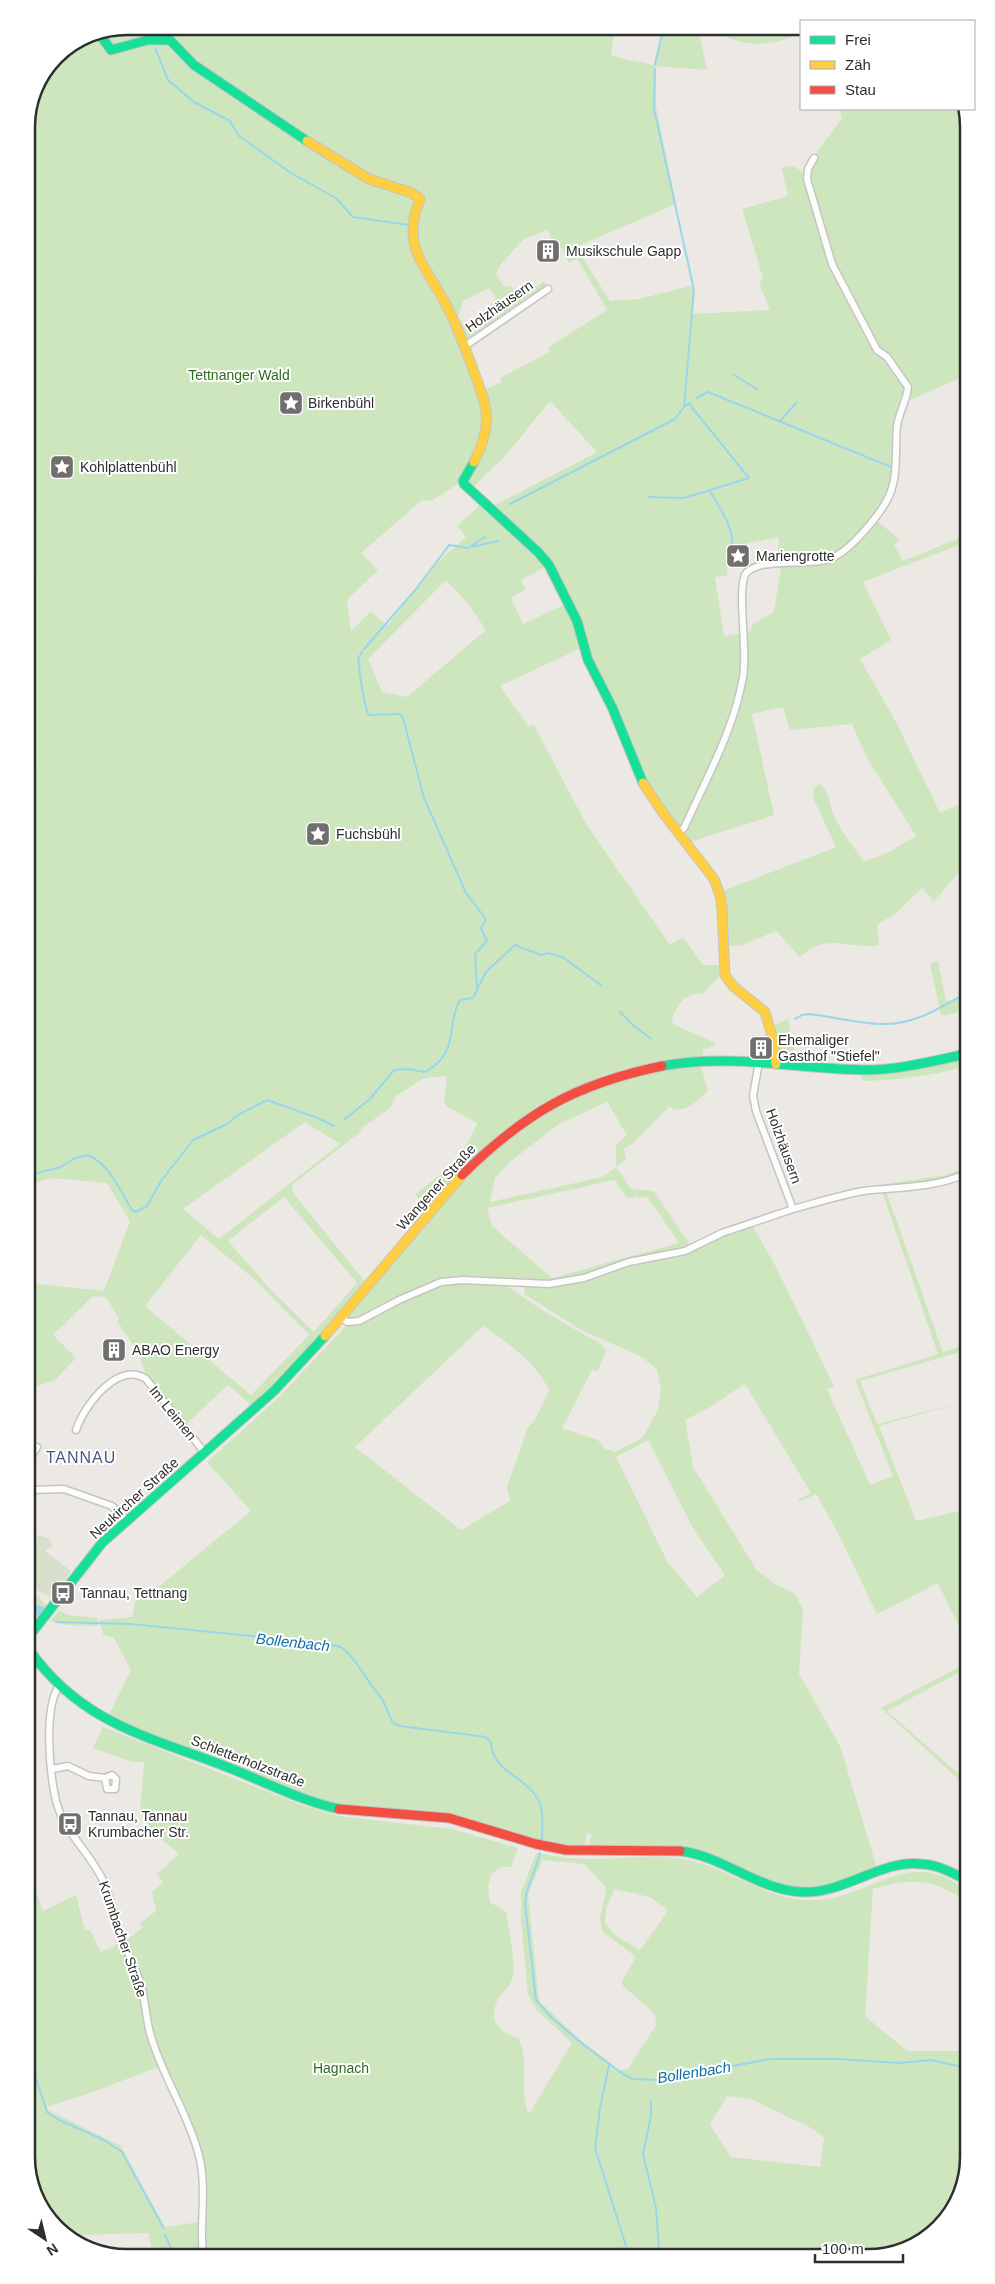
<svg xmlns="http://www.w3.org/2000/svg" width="995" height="2284" viewBox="0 0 995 2284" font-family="Arial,sans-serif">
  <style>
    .green { fill: #cee6be; fill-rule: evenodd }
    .cemetery { fill: #d8e0cc }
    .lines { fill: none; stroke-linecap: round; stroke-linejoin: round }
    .stream { stroke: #99d6ec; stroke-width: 2 }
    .river { stroke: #99d6ec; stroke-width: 10 }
    .street-casing { stroke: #c5c4c5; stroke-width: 9 }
    .fast-casing { stroke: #c5c4c5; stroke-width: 11 }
    .slow-casing { stroke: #c5c4c5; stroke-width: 11 }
    .jam-casing { stroke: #c5c4c5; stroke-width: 11 }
    .street { stroke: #fcfcfb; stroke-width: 6 }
    .fast { stroke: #16e098; stroke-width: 9 }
    .slow { stroke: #ffcf43; stroke-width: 9 }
    .jam { stroke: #f24e42; stroke-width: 9 }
    .labels { text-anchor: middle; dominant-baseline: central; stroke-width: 4; stroke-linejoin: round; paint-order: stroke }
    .poi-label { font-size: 14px; fill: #2e2e2e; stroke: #fff; text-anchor: start }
    .street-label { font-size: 14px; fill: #2e2e2e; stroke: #fff }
    .park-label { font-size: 14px; fill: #2c6e1b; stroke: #fff }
    .water-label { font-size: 15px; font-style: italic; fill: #0d6fa3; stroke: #fff }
    .quarter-label { font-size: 16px; letter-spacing: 1px; fill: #4d5680; stroke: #fff }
    .rim { fill: none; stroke: #2e2e2e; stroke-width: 2.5 }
  </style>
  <rect width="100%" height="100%" fill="#ece8e4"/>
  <path class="green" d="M128,26H615L611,56L654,65L664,26H698L707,70L655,66L656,106L676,204L576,247L610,301L639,299L694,285L692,314L770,310L759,283L763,278L742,209L788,196L782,168C792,164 797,167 804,174L808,164L842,118L839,109H963L964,376L906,402L902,401L897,418L892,492L875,519L900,540L894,545L903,561L964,536V543L863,582L891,640L860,659L896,722L940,813L964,802L965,805V865L934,901L922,888L896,913L877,925L879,945C847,950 829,931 800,957L776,931L742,945L724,947V910L716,880L723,891L836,847L814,800L813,790L817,785L821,784C829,793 830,807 835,818C843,834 854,847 864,862L889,852L916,836L867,758L852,724L790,730L783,707L752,714L774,815L691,842L685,830L736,719L745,681L746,632L750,631L753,624L774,612L782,562L777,561L779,537L728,547L727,576L715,577L724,636L743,633L742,673L731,719L680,828L667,815L648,790L618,716L588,657L578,619L566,603H569L552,567L547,566L521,580L526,589L511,598L523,624L566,604L577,627L581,648L500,686L528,726L534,725L586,824L670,945L683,937L703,965H720L722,974L702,994C682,993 676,1007 671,1023L717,1044L703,1050V1057C670,1061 637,1064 606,1075C532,1102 479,1149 428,1207L415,1195C444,1171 462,1160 477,1123L446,1106L444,1101L447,1076L424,1078L396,1096L390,1108L362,1128L359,1133L292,1185L294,1194L367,1284L319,1340L253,1407L228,1385L185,1425L146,1375L138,1352L117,1321L119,1319L106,1297L93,1296L53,1335L76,1358L55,1380L36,1386L30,1393L29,1283L104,1291L130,1221L107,1183L52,1178L29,1184L26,121L37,83L56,56L89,34ZM548,230L553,243L562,249L569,263L577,258L607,310L549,347V352L500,378L501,382L482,391L467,350L514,318L547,285L544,281L519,299L511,286L504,287L496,274L501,264L524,239ZM489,288L495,297L493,304L497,316L486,322L482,328L469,333L462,320L455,322L453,318L459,315L463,301ZM550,401L597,452L491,507L512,527L508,528L481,504L457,526L466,537L438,562L387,626L371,611L351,631L347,600L378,570L361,553L422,500L431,501L463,481L471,489L506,455ZM446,580L467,602L486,630L407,697L382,692L368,659ZM305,1122L340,1144L219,1239L183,1209ZM284,1197L357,1283L314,1332L271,1290L228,1241ZM201,1235L254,1279L309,1335L251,1395L145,1306Z
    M710,26H801V32C772,48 736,49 710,26Z
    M938,961L946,1001L955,1000L966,993V1005L956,1013L941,1016L930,964Z
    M788,1019L796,1061L775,1059L771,1027Z
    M966,1058V1066C932,1076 897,1080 862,1081V1074L906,1071Z
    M701,1066L708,1091C695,1102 686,1115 669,1107L633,1143L624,1149L626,1160L616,1167L631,1189L654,1191L691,1247L585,1276L548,1283L441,1281L363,1318L347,1319C449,1194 524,1077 701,1066ZM607,1102L627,1135L616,1145V1167L602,1177L490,1202L495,1178L511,1161L559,1124ZM615,1180L627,1199L638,1196L639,1198L647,1196L679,1243L552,1278L492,1226L487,1208Z
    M966,1167V1173L946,1180L863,1190L865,1187L946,1175Z
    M882,1191H886L943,1352L967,1344V1350L860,1381L877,1424L967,1401L879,1426L916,1521L967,1509V1643L938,1583L877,1614L837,1531L816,1494L799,1502V1499L811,1493L745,1384L707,1409L685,1420L693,1467L756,1569L775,1584L794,1593L803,1609L799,1674L840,1746L877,1868L830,1888L801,1889L775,1883L701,1852L588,1849L591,1835L587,1833L584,1849L553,1846L491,1828L346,1808L316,1800L108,1717L131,1670L114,1638L103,1634L99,1620L132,1617L137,1595L146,1597L251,1511L207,1462L275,1401L347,1325L431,1287L452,1282L504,1284L548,1314L601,1344L606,1351L598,1371L592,1370L562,1428L598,1440L605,1449L615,1452L642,1438L658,1410L661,1390L657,1369L640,1356L583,1331L524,1294L525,1286L567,1284L622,1266L683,1254L721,1236L752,1225L776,1267L834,1386L827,1389L870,1485L893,1476L855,1380L938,1354ZM483,1326C507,1343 536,1362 549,1390L535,1420L528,1427L507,1487L510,1501L461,1530L355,1447ZM648,1440L694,1530L725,1575L697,1597L668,1563L616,1457Z
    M32,1590L47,1606L40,1615L30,1622V1591Z
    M59,1611L69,1615L97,1618L98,1626L67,1625L50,1621Z
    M967,1663V1676L962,1671L887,1711L968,1782V1788L881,1708Z
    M103,1727L299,1804L338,1816L452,1829L518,1848L511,1867H501L491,1874L488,1887L490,1902L506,1912C509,1932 515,1955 513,1975C513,1985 501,1992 497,2001C489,2022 498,2032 518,2038C531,2064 518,2092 529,2114L572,2043L537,2010L528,1994L521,1920V1892L536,1853C554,1856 571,1859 589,1859C621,1859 656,1854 688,1860C731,1869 768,1901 814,1900C871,1900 908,1843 968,1892V1902C933,1879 913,1877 873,1889L865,2016L907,2051H961L965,1997L968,1983L969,2157L948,2218L900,2252L205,2257L203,2163L152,2033L126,1941L142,1928L140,1923L156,1911L152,1892L163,1883L157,1874L179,1854L152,1831L140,1812L144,1762H132L93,1748ZM542,1860L584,1864L605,1886L606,1891L600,1918L602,1931L636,1957L622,1981L623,1986L655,2014L656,2025L628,2069L619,2070L579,2039L539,2001L528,1895ZM614,1889L650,1897L668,1911L640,1950L615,1935L605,1923L606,1909ZM727,2096L751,2099L811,2128L824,2138L820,2167L731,2157L710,2125Z
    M31,1878L43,1911L76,1895L85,1931L90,1930L101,1952L122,1942L136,1977L161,2066L82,2096L47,2107L48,2110L121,2146L165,2227L199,2222L201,2257H154L148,2233L75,2235V2240L66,2237L32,2189Z"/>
  <path class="cemetery" d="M38,1535L48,1538L53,1545L45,1551L71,1571L53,1597L38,1591L30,1578V1541Z"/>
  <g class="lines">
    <path class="stream" d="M155,48L168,80L194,102L230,121L239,136L291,173L336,198L353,217L409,225
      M655,64L664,26
      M734,375L757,389
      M697,398L708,392L891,467
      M780,421L797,402
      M710,491C722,512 740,535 729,559
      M648,497L684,498L749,478L690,405L689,403L685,406
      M510,504L675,419L684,407L694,290L654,109L655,69
      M471,547L498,541
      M364,649L416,589L447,548L449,545L468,548L485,537
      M362,652L358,659C360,672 363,706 369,715L400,714L403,718L424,798L466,893L486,919L481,928L487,941L475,954L477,988
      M620,1012L634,1026L651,1039
      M795,1019L802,1015L810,1014C834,1017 859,1024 883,1024C913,1025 941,1008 966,993
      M345,1119L370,1099L394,1070L408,1069L425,1072C461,1052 445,1026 460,1000L473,998L486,972L515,945L541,955L549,953L564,958L602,986
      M29,1175L61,1167L75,1158L88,1155C111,1166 119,1189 132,1210L136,1212L147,1206L161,1181L193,1140L227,1124L238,1115L267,1100L318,1118L334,1126
      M56,1622L130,1624L313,1642C322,1644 332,1644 340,1647C352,1652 368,1683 379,1695C384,1700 389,1716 393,1723L400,1726L486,1737L491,1743C492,1773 531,1778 540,1804C544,1814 542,1828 542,1839
      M540,1853C536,1871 526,1885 525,1903L536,2000L552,2018L584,2045L623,2074L633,2079L659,2080L770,2059H839L899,2063L931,2060L958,2066L968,2064
      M31,2064L47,2112L57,2119L104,2140L122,2152L163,2227
      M609,2065L600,2108L595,2148L626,2246
      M651,2102V2116L643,2154L656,2208L659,2249
      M165,2235L175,2257"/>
    <path class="river" d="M30,1608L40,1611"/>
    <defs>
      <path id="street" d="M465,346L548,289
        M680,832L684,828C706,779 734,730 743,677C748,651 737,593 745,575C755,556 813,567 832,558C851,550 885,510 891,491C898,471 895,447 897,426C899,412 907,400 908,387L887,357L877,350L832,264L807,179L808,169L814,158
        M759,1062L753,1096L756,1111L793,1209C816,1203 840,1195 864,1191C898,1187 934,1188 966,1174
        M342,1318L347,1322L359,1321L399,1300L441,1282L463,1280L549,1284L584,1278L629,1262L685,1251L722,1233L793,1209
        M76,1430C84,1406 118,1360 146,1379L205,1453
        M30,1459L37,1447
        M30,1490L64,1489L112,1506L126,1520
        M59,1686C43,1709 50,1775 56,1801C65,1835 93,1855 105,1885C111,1899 113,1915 118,1929C125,1948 135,1965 141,1985C145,2001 146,2017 150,2033C161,2074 187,2111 198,2152C208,2186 199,2222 203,2257
        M52,1769L68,1766L89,1776L105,1778L112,1775L116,1779L115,1789H107L105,1778"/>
      <path id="fast" d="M98,32L111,50L148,40H170L194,65L307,141
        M474,462L463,481L464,484L538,552L549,565L577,621L588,660L612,707L643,783
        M662,1066C730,1053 797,1069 864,1070C899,1070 933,1061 966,1054
        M30,1635L102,1543L274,1391L325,1336
        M30,1651C84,1726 152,1737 232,1769C267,1783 302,1801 339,1809
        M680,1851C723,1856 758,1890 802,1892C845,1894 881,1859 922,1864C939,1865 953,1873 968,1881"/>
      <path id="slow" d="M307,141L369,179L412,193L420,199C401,246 424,263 444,301C455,320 462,340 470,361C485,403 496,418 474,462
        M643,783L663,813L714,879L720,895L722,909L725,975L733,986L765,1012L774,1043L776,1064
        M325,1336L462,1175"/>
      <path id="jam" d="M462,1175C525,1113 575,1084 662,1066
        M339,1809L449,1818L536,1844L566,1850L680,1851"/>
    </defs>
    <use href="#street" class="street-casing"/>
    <use href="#fast" class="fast-casing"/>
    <use href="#slow" class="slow-casing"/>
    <use href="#jam" class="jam-casing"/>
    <use href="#street" class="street"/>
    <use href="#fast" class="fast"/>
    <use href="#slow" class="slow"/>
    <use href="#jam" class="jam"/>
  </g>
  <defs>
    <symbol id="building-square" viewBox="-11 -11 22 22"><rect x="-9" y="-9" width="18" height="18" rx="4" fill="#706f6e" stroke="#fff"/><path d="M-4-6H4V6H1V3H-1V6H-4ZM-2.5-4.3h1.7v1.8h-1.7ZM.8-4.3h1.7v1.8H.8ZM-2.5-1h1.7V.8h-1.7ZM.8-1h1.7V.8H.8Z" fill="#fff"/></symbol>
    <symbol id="sight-square" viewBox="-11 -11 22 22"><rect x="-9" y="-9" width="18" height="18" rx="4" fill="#706f6e" stroke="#fff"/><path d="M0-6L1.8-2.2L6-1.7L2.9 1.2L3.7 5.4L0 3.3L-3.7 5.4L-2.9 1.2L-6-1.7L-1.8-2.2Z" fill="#fff"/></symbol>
    <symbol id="bus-square" viewBox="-11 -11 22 22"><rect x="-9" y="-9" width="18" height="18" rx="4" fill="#706f6e" stroke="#fff"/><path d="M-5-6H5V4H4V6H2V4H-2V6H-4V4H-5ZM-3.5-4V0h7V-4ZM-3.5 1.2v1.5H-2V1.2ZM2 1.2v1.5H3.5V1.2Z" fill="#fff"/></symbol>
  </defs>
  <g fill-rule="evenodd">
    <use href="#building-square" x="534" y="237" width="28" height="28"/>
    <use href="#sight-square" x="277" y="389" width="28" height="28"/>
    <use href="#sight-square" x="48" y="453" width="28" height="28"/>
    <use href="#sight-square" x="724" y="542" width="28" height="28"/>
    <use href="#sight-square" x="304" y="820" width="28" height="28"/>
    <use href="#building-square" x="747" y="1034" width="28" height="28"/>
    <use href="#building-square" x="100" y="1336" width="28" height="28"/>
    <use href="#bus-square" x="49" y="1579" width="28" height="28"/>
    <use href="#bus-square" x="56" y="1810" width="28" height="28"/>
  </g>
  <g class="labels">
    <g class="poi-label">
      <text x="566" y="251">Musikschule Gapp</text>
      <text x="308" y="403">Birkenbühl</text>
      <text x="80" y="467">Kohlplattenbühl</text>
      <text x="756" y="556">Mariengrotte</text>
      <text x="336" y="834">Fuchsbühl</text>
      <text x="778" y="1040">Ehemaliger<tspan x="778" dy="16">Gasthof "Stiefel"</tspan></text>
      <text x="132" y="1350">ABAO Energy</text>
      <text x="80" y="1593">Tannau, Tettnang</text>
      <text x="88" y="1816">Tannau, Tannau<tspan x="88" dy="16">Krumbacher Str.</tspan></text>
    </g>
    <g class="street-label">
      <text transform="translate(499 306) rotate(-35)">Holzhäusern</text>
      <text transform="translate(784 1146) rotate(70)">Holzhäusern</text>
      <text transform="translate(436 1187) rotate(-48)">Wangener Straße</text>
      <text transform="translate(173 1413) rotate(51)">Im Leimen</text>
      <text transform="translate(134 1498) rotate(-42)">Neukircher Straße</text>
      <text transform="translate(248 1761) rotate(21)">Schletterholzstraße</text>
      <text transform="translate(123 1939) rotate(71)">Krumbacher Straße</text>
    </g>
    <g class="park-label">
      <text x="239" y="375">Tettnanger Wald</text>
      <text x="341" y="2068">Hagnach</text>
    </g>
    <g class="water-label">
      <text transform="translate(293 1642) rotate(6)">Bollenbach</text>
      <text transform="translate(694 2072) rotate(-9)">Bollenbach</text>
    </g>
    <g class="quarter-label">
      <text x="81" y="1457">TANNAU</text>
    </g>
  </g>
  <path d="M0 0H995V2284H0ZM127 35H868A92 92 0 0 1 960 127V2157A92 92 0 0 1 868 2249H127A92 92 0 0 1 35 2157V127A92 92 0 0 1 127 35Z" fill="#fff" fill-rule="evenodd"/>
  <path class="rim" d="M127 35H868A92 92 0 0 1 960 127V2157A92 92 0 0 1 868 2249H127A92 92 0 0 1 35 2157V127A92 92 0 0 1 127 35Z"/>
  <rect x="800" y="20" width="175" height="90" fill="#ffffff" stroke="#ababab"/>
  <rect x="810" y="36" width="25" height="8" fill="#16e098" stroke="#ababab"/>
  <text x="845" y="45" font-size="15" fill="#2e2e2e">Frei</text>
  <rect x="810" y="61" width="25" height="8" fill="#ffcf43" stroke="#ababab"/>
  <text x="845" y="70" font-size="15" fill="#2e2e2e">Zäh</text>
  <rect x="810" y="86" width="25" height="8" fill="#f24e42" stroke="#ababab"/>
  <text x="845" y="95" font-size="15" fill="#2e2e2e">Stau</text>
  <g transform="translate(45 2239) rotate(145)" stroke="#ffffff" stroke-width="4" paint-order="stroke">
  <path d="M0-4L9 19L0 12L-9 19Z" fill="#2e2e2e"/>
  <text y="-8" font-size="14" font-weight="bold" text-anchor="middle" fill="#2e2e2e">N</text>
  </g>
  <path d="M815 2254v8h88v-8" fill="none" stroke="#2e2e2e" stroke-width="2.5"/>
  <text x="822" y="2254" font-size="15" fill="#2e2e2e" stroke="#ffffff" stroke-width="4" paint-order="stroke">100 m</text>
</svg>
